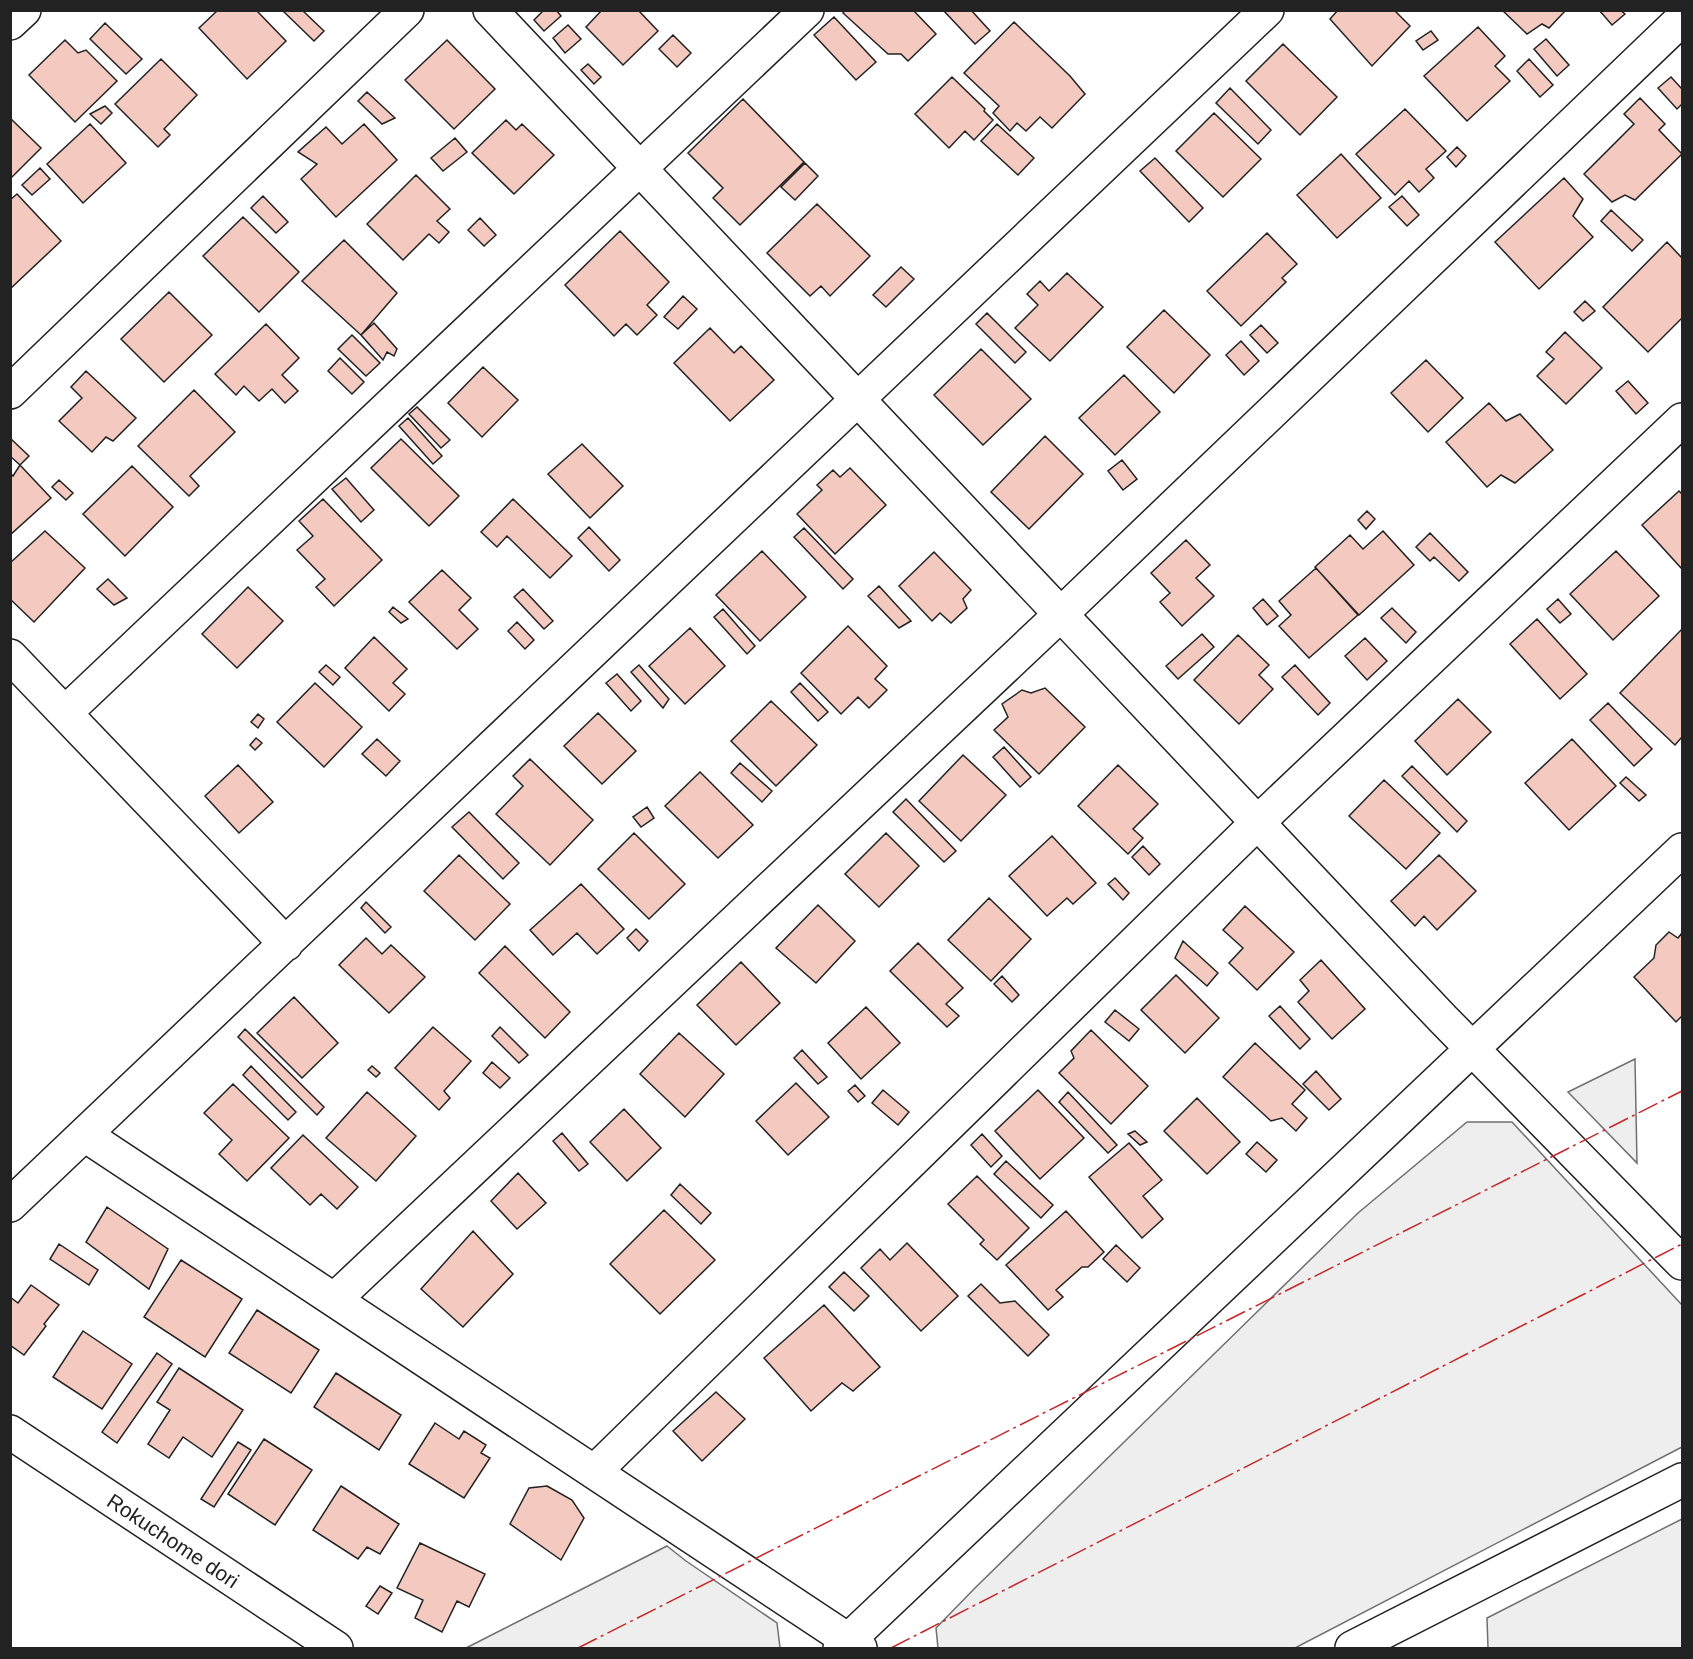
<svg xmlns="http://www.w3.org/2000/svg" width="1693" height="1659" viewBox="0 0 1693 1659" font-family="Helvetica,sans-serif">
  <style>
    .green { fill: #eee; stroke: #6f6f6f; stroke-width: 1.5 }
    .building { fill: #f3c9c0; stroke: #222; stroke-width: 1.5 }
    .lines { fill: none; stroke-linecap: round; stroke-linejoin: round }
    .street-casing { stroke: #222; stroke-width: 36 }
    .secondary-casing { stroke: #222; stroke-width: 36 }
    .street { stroke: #fff; stroke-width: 33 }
    .secondary { stroke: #fff; stroke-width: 33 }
    .power { stroke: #c62828; stroke-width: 1.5; stroke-dasharray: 21 4.5 3 4.5; stroke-linecap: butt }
    .labels { text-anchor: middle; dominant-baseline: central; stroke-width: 4.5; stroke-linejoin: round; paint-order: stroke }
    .street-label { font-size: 21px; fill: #222; stroke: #fff }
  </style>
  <rect width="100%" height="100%" fill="#fff"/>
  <path class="green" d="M1635,1059L1637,1163L1568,1092Z
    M1467,1122H1512L1682,1305V1447L1295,1648H938L936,1628L975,1588L1358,1213Z
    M1682,1519V1648H1488L1487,1618Z
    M667,1546L686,1561L777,1623L780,1648H466Z"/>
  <path class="building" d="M218,10H256L286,41L247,79L199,28Z
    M282,10H302L324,31L314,41Z
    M544,10H556L561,16L544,31L534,20Z
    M602,10H638L658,31L623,65L586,27Z
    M845,10H913L936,34L908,61L901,54H888L843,13Z
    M943,10H971L990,31L975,44Z
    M1338,10H1394L1410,26L1372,66L1330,19Z
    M1502,10H1566L1549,28L1542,24L1527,34Z
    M1599,10H1620L1625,14L1612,25Z
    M834,17L876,62L856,80L814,35Z
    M1014,22L1070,76L1085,94L1052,128L1040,117L1026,131L1017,123L1010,131L993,113L999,106L964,73Z
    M105,23L142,59L126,74L90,39Z
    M568,25L581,39L565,53L553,38Z
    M1478,27L1505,56L1495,66L1510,81L1467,121L1424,76Z
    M1431,31L1438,40L1423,50L1416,41Z
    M673,35L691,53L677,67L659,49Z
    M1546,39L1569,65L1557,76L1534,49Z
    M65,40L78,53L86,50L117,81L75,122L29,75Z
    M447,40L495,89L454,129L405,80Z
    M1283,44L1337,97L1300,135L1246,81Z
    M161,59L197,95L164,129L170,135L158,147L115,104Z
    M1529,59L1553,85L1540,97L1517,71Z
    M588,64L601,77L594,84L581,70Z
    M952,77L985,109L984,111L993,120L974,140L965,131L949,148L915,114Z
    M1671,77L1682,89V104L1677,109L1658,88Z
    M1230,88L1271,130L1258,144L1216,103Z
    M367,92L395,118L382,124L358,101Z
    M1640,98L1665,124L1659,130L1682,154L1635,200L1625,195L1612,202L1584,174L1634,124L1624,114Z
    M743,99L804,162L740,225L713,198L723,188L688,153Z
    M105,106L112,113L101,124L90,114Z
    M1405,109L1446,151L1426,169L1434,178L1419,192L1409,181L1395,195L1356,154Z
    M1214,113L1261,159L1223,197L1176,151Z
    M10,118L41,148L12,177L10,175Z
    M506,120L516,130L522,124L554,155L514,194L472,153Z
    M90,124L126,163L83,203L47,164Z
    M364,124L397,160L336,217L301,179L317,164L298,152L326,127L342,144Z
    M997,124L1034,158L1018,175L981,141Z
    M455,138L467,152L443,171L431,158Z
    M1457,147L1466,156L1456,167L1447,157Z
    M1341,154L1381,198L1337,238L1297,195Z
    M1155,158L1203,208L1189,222L1140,171Z
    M805,163L818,176L795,200L781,187Z
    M40,168L50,179L32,195L22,185Z
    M416,175L450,209L437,221L449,232L439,243L429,234L403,260L367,224Z
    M1564,178L1583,199L1573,216L1593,237L1539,289L1495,242Z
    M17,194L61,241L10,289V200Z
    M263,196L288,222L276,233L251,208Z
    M1402,196L1419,215L1407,226L1389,207Z
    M817,204L870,256L830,296L821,286L810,296L767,253Z
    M1611,210L1643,240L1632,251L1601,221Z
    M243,217L299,272L259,312L203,256Z
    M480,218L496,235L484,246L468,230Z
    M620,231L669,282L647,305L657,315L637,335L626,324L614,336L565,285Z
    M1267,233L1297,264L1282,278L1286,282L1241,326L1207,291Z
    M344,240L397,293L361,335L302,281Z
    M1667,242L1682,258V318L1648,352L1603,307Z
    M901,267L914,279L886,307L873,295Z
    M1067,273L1103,307L1050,361L1015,328L1038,305L1027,294L1040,281L1049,291Z
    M169,292L212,335L164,382L121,339Z
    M683,296L697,309L678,329L664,317Z
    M1585,301L1595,311L1583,321L1574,312Z
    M1164,310L1210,355L1174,393L1127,347Z
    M987,313L1026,352L1015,363L976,324Z
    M374,323L397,349L394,356L387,352L383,360L361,335Z
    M266,324L299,358L282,375L298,391L285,403L272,389L259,401L244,386L236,395L215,374Z
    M1261,325L1278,343L1267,353L1250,335Z
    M710,328L734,353L741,346L774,380L730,421L674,363Z
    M1565,332L1602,368L1566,404L1537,376L1554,359L1546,352Z
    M352,335L380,363L366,376L338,349Z
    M1241,341L1259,361L1244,375L1226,355Z
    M981,349L1031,399L983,445L934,395Z
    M340,358L364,382L352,394L328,371Z
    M1426,360L1463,398L1428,432L1391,393Z
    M483,367L518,400L482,437L448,403Z
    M86,371L136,418L113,441L106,437L92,452L59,421L82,398L71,387Z
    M1124,375L1160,412L1115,455L1079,418Z
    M1628,381L1648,403L1636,414L1616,391Z
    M194,390L235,432L190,476L199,486L189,496L138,446Z
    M1489,403L1506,421L1520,414L1553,450L1515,483L1501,475L1487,487L1446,442Z
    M417,407L450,440L441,448L409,414Z
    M408,418L442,456L433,464L399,426Z
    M1045,436L1083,474L1029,529L991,492Z
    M10,438L29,456L20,465L10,456Z
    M401,439L459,496L429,526L371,468Z
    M582,444L623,486L590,518L548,474Z
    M1122,460L1137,479L1123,490L1108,471Z
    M20,465L51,498L10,535V473L13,476Z
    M132,466L173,507L125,556L83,514Z
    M850,468L886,505L835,554L797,514L822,490L817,485L833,470L840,477Z
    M346,478L374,510L361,522L332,489Z
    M59,480L73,493L66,500L52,487Z
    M1679,491L1682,494V569L1642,525Z
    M323,499L382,560L334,606L316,587L325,579L297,550L313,536L299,521Z
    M513,499L572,556L550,578L507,536L497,547L481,532Z
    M1367,511L1375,519L1366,529L1358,520Z
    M589,527L620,560L609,571L578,538Z
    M804,528L853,579L843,589L794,537Z
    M45,531L85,568L34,622L10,599V563Z
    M1383,531L1414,565L1359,615L1315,567L1350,535L1363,549Z
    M1430,533L1468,572L1459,581L1434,557L1430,561L1416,547Z
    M1186,540L1210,565L1196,578L1214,596L1182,626L1160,602L1170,593L1151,573Z
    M762,551L806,597L760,641L716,595Z
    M1616,551L1659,596L1613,640L1570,594Z
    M934,552L971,590L963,599L967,608L951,623L940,613L932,621L899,586Z
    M1316,568L1358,615L1309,658L1279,626L1291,615L1279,601Z
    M442,570L471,598L459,610L478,629L457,649L409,602Z
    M108,579L127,598L114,605L97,589Z
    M879,586L911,621L899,628L868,596Z
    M248,587L283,621L237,668L202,634Z
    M523,589L553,621L544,629L514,597Z
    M1263,599L1278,616L1267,625L1253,608Z
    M1558,599L1571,614L1560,623L1547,609Z
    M393,607L408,619L401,623L389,612Z
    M1392,608L1416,632L1406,643L1381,618Z
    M723,609L755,646L747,654L714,617Z
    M1537,619L1587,674L1560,699L1510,644Z
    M517,622L534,640L525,649L508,631Z
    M848,626L887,666L875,679L887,690L869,708L858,697L841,714L801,673Z
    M690,628L725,666L685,704L649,666Z
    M1682,629V737L1675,745L1620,693Z
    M1202,634L1214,647L1178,679L1166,666Z
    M1238,635L1269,665L1259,675L1273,689L1239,724L1194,680Z
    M374,637L407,669L393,683L405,694L389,711L345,668Z
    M1365,638L1387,661L1367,680L1345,656Z
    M326,665L340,677L333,685L319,672Z
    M639,665L669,699L663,708L631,672Z
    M1295,665L1330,703L1318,715L1282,677Z
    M617,674L641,701L631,711L606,683Z
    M315,683L362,727L324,767L277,722Z
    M800,683L828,712L818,721L791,692Z
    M1045,688L1085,727L1039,774L994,730L1008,717L1002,704L1022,690L1031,693Z
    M1458,699L1491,732L1447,775L1415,741Z
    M771,701L817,745L776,786L731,741Z
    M1608,703L1652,749L1634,766L1590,720Z
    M598,713L636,751L602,784L564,746Z
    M258,714L264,719L258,728L251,722Z
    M256,738L262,743L255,750L250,745Z
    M377,739L400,761L386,776L362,754Z
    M1572,739L1616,786L1569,830L1525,783Z
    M1004,747L1031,777L1020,787L993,757Z
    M963,755L1006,795L961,841L919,801Z
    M530,759L593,820L550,865L496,814L523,786L513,776Z
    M740,763L772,791L762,802L731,773Z
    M238,765L273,802L239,833L205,796Z
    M1118,765L1158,804L1133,829L1143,838L1128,854L1078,806Z
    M1412,766L1467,821L1457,832L1402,776Z
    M700,772L753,825L718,858L665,806Z
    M1626,777L1646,795L1639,801L1620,783Z
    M1384,780L1440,833L1406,869L1349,816Z
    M906,799L956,851L944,862L893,812Z
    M647,807L654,818L641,827L633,817Z
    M469,812L519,863L503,879L452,827Z
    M634,833L685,884L649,919L598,869Z
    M886,833L919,866L879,907L845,874Z
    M1052,836L1096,883L1073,904L1067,898L1047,916L1009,876Z
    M1143,846L1160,864L1149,875L1132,857Z
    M459,855L510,904L475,940L424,891Z
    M1439,855L1476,891L1437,930L1424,916L1415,926L1391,901Z
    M1115,878L1129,893L1123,900L1108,884Z
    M581,884L624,929L597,954L577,933L553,955L530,930Z
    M989,898L1031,939L991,981L948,940Z
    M366,902L391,927L385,933L361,908Z
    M818,905L855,941L816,983L776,948Z
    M1245,906L1294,952L1257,990L1229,963L1243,948L1223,930Z
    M636,929L648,941L639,951L627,938Z
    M1669,932L1678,938L1682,933V1016L1676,1022L1634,977L1654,958L1656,945Z
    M366,938L382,954L391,945L425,977L389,1013L339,965Z
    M1183,941L1218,973L1207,986L1175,958Z
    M918,943L963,988L946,1004L959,1016L947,1027L890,971Z
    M505,946L570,1012L545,1038L479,973Z
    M1321,960L1365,1009L1332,1039L1298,1002L1309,991L1300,980Z
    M741,962L780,1003L736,1045L697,1005Z
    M1176,975L1219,1018L1185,1053L1141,1010Z
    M1002,976L1019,995L1012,1002L994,984Z
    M294,997L338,1043L302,1078L257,1033Z
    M1280,1006L1310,1039L1300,1049L1269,1016Z
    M866,1007L900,1043L861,1079L828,1043Z
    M1115,1010L1139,1029L1129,1041L1105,1022Z
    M433,1027L471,1061L444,1091L450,1098L439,1110L395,1068Z
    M500,1027L528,1055L519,1063L492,1036Z
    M245,1029L324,1107L317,1115L238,1037Z
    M1091,1030L1148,1086L1111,1124L1059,1073L1074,1058L1071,1051Z
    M679,1033L724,1074L685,1117L640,1074Z
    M1255,1043L1305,1090L1292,1104L1307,1118L1296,1131L1282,1118L1271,1121L1223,1077Z
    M802,1050L827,1077L818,1084L794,1058Z
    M492,1062L510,1078L500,1088L483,1073Z
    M251,1066L296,1112L288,1120L243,1075Z
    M372,1066L380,1073L376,1077L368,1070Z
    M1316,1071L1341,1099L1329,1110L1303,1084Z
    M796,1083L829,1117L788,1155L756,1121Z
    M233,1084L289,1138L247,1181L219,1154L232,1140L204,1113Z
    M855,1085L865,1096L858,1102L848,1091Z
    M883,1090L909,1112L898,1125L872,1103Z
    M1038,1090L1084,1138L1040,1179L995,1131Z
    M367,1092L416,1136L376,1181L326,1138Z
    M1068,1092L1117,1145L1108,1153L1059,1102Z
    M1197,1098L1240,1142L1207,1174L1164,1131Z
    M624,1109L661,1148L627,1181L590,1142Z
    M1135,1131L1147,1142L1140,1145L1128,1134Z
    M562,1133L588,1164L579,1171L553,1141Z
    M982,1134L1002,1156L991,1167L971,1145Z
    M303,1135L358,1187L337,1209L321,1194L310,1205L271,1168Z
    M1257,1142L1277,1160L1266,1172L1246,1154Z
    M1129,1143L1162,1180L1143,1196L1163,1219L1142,1238L1089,1177Z
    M1006,1161L1053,1205L1041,1218L994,1174Z
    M518,1173L546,1203L517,1229L491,1201Z
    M977,1176L1029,1228L997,1260L980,1244L984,1240L948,1204Z
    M680,1184L711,1213L701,1224L671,1195Z
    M107,1207L168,1249L149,1289L86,1242Z
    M664,1210L715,1260L660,1314L610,1264Z
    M1066,1211L1104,1252L1088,1267H1082L1056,1290L1063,1297L1048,1310L1006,1265Z
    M473,1231L513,1274L463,1327L421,1289Z
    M907,1243L958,1296L921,1331L861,1268L880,1249L890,1260Z
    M59,1244L98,1270L89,1285L50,1259Z
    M1116,1245L1140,1268L1127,1282L1103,1259Z
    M181,1260L242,1299L205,1357L144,1317Z
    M844,1272L869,1296L854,1311L829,1287Z
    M981,1284L1000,1303L1015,1301L1049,1335L1028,1356L968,1296Z
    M31,1285L59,1305L44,1324L46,1326L24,1355L10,1345V1297L18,1303Z
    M824,1305L880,1367L853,1391L842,1383L811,1411L764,1358Z
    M257,1310L319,1350L291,1393L229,1353Z
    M83,1331L132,1364L102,1409L53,1377Z
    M157,1353L172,1364L117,1443L102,1432Z
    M179,1368L243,1410L212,1457L183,1437L169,1458L148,1444L170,1410L157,1402Z
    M336,1373L401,1415L379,1450L314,1407Z
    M716,1392L745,1419L702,1461L673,1431Z
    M435,1423L459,1439L464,1431L486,1445L481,1453L490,1458L464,1498L409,1464Z
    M264,1439L312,1470L275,1525L228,1494Z
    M238,1442L251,1450L214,1507L201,1499Z
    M341,1486L399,1524L380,1554L367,1547L358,1559L313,1530Z
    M547,1486L572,1500L584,1518L561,1560L510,1524L529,1488Z
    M420,1543L485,1574L469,1607L457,1601L442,1632L415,1618L423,1600L397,1588Z
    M380,1586L392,1593L378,1614L366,1606Z"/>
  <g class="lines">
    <defs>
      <path id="street" d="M490,10L1443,1019L1682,1263
        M10,23L24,10
        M10,392L407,10
        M10,656L286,944
        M65,713L807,10
        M85,1135L860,1648
        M10,1205L1267,10
        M334,1300L1060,615L1682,19
        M594,1472L1257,823L1682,420
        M840,1648L1682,850
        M1352,1648L1682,1480"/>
      <g id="secondary">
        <path id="s1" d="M10,1432L336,1648"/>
      </g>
    </defs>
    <use href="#street" class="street-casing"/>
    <use href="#secondary" class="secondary-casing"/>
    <use href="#street" class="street"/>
    <use href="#secondary" class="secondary"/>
    <path class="power" d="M578,1648L1682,1091
      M891,1648L1682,1244"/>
  </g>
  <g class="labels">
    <g class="street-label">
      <text stroke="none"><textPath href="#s1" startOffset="196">Rokuchome dori</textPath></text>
    </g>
  </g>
  <rect width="1693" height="1659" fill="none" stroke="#222222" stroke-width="24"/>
</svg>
